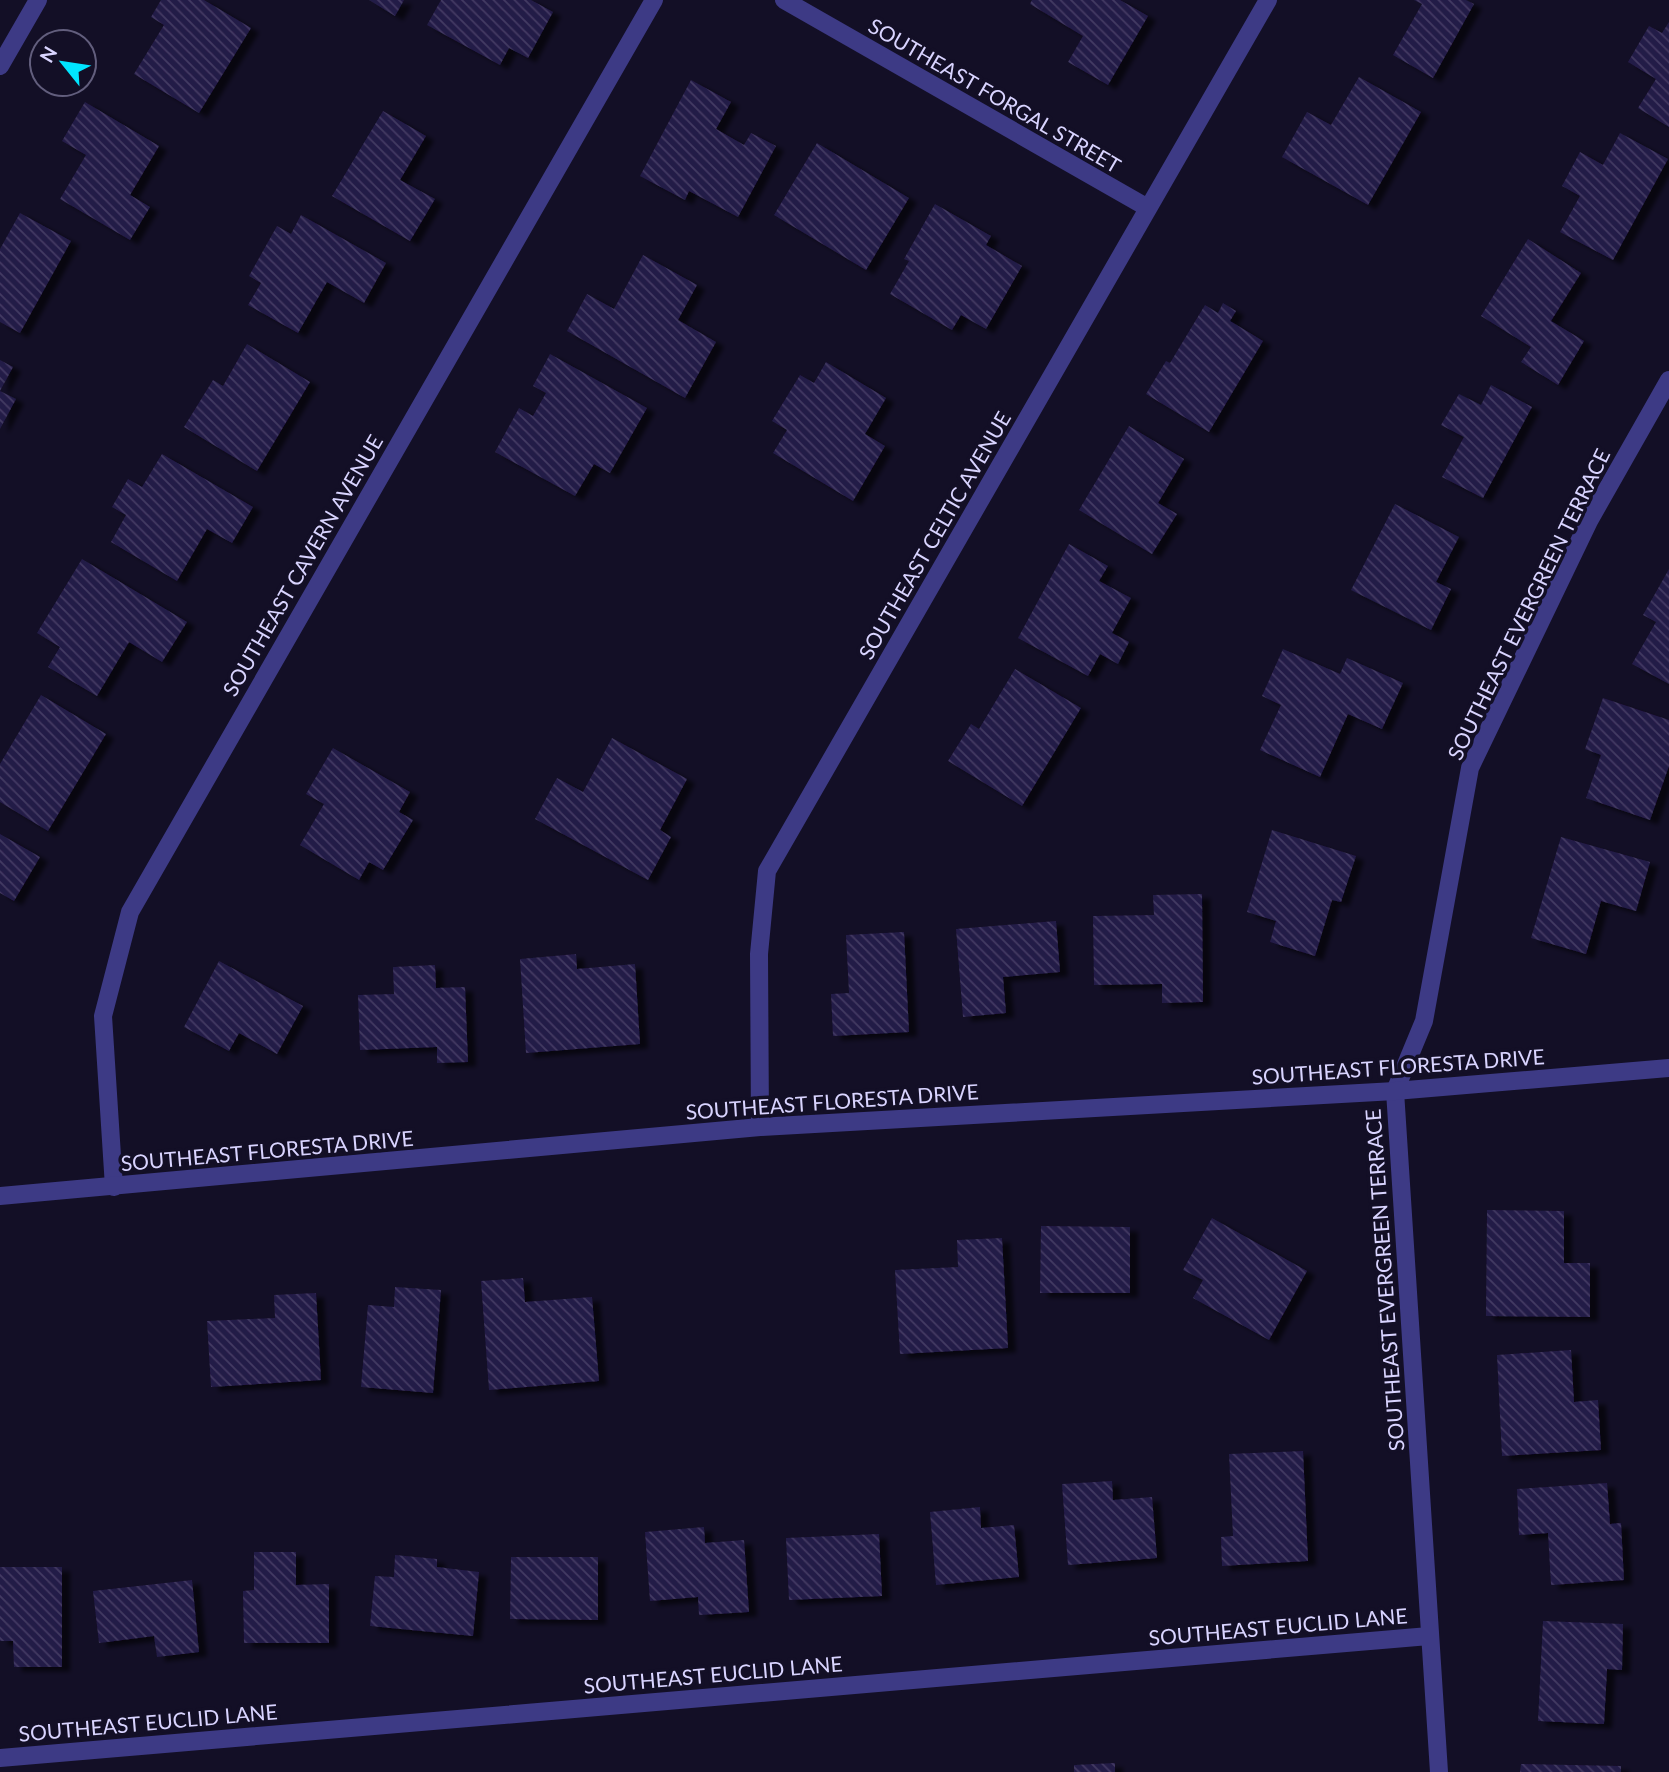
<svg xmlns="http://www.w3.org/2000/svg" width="1669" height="1772" viewBox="0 0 1669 1772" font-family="Lato,sans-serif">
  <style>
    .building { fill: url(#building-back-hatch); filter: url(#shadow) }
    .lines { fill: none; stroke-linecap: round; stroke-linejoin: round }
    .minor { stroke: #3d3a85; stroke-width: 18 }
    .tertiary { stroke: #3d3a85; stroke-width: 18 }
    .labels { text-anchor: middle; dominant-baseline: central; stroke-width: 7; stroke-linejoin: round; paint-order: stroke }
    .street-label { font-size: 21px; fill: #d9d4ff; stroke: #130f26 }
  </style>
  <defs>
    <pattern id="building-back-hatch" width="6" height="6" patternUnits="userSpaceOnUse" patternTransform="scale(1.75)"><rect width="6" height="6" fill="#241b47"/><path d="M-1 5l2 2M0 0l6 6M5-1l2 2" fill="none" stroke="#433b63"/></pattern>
    <filter id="shadow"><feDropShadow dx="8" dy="4.5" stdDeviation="2" flood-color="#0009"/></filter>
  </defs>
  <rect width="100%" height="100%" fill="#130f26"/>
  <path class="building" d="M161,0H204L251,28L199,113L134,74L164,25L151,17Z
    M369,0H404L395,16Z
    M441,0H531L553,12L528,58L509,48L500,65L427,25Z
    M1032,0H1120L1148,16L1108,85L1068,62L1083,36L1030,4Z
    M1414,0H1466L1474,4L1433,78L1393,55L1422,4Z
    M1669,22V127L1638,108L1656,79L1628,62L1649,26L1662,33Z
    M1359,77L1421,112L1368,205L1282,157L1307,112L1331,125Z
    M691,80L731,102L716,129L744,145L751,133L776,146L738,217L689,191L685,200L640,176Z
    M85,102L159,146L130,195L150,207L130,240L60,199L86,155L62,141Z
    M383,111L426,136L400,180L435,199L410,241L332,196Z
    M1620,133L1668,159L1613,260L1560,232L1580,196L1562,186L1580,152L1603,165Z
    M817,143L909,198L866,270L774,215Z
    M935,204L991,236L986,245L1022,266L986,329L961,315L952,330L890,294L909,261L904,259Z
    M20,213L71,241L20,333L0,322V249Z
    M301,215L386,263L364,303L327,282L298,333L248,305L261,283L249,276L277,226L291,234Z
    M1528,239L1581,273L1551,321L1584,341L1558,385L1521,362L1531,347L1481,316Z
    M643,255L697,285L678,320L716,342L685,398L567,331L587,294L614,309Z
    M1223,303L1236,311L1230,321L1263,341L1209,432L1146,394L1166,361L1170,363L1205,305L1218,313Z
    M247,344L310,382L257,471L184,427L213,380L223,386Z
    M550,354L647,408L610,473L594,464L575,496L495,452L519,408L533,416L546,393L533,386Z
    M0,360L13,367L0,391L16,399L0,429Z
    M826,362L886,398L865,434L885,446L853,501L773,453L787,430L772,421L800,375L814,383Z
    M1491,385L1532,407L1483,498L1442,477L1464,437L1441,425L1459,394L1481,405Z
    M1129,426L1184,459L1158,503L1177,514L1152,554L1079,510Z
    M162,454L253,507L232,543L207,529L177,581L111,542L126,515L112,507L128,479L142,487Z
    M1395,504L1459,537L1436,582L1451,589L1431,630L1351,590Z
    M1069,544L1108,566L1099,581L1131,598L1112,633L1129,642L1118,664L1100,654L1088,676L1018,638Z
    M82,559L187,622L162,662L129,642L97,696L48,667L60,647L37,633Z
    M1669,569V684L1632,664L1656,622L1643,615Z
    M1283,649L1340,674L1347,658L1403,683L1382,729L1348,714L1320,777L1260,750L1281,705L1262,696Z
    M1015,669L1081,708L1022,806L948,761L971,724L979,729Z
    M41,695L106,734L48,831L0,802V764Z
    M1603,698L1669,720V766L1650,820L1586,798L1601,755L1585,749Z
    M612,738L687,779L660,830L671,837L648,880L535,819L557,778L583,792Z
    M333,748L410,792L399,812L413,820L383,870L369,862L359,880L300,845L324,804L306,794Z
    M1272,830L1356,856L1341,902L1332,900L1315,956L1270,942L1276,921L1247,912Z
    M0,834L40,857L14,901L0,893Z
    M1561,837L1650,862L1636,911L1601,901L1586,954L1531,938Z
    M1202,894L1203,1002L1162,1003V984L1094,985L1093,916L1154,915L1153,895Z
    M1056,921L1060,972L1003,977L1006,1013L963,1017L956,929Z
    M904,932L909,1032L833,1036L831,994L849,993L846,935Z
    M576,954L577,969L635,964L640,1044L526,1053L520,959Z
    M219,961L303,1006L277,1054L239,1033L229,1051L184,1027Z
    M435,965L436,988L465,987L468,1062L437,1063V1047L360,1050L358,995L394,994L393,967Z
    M1487,1210L1564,1211V1263H1590V1317L1486,1316Z
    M1212,1218L1307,1271L1269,1340L1193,1298L1203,1280L1183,1270Z
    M1041,1226L1130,1227V1293H1040Z
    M1002,1238L1008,1348L900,1354L895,1270L958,1267L957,1240Z
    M523,1278L525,1302L592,1297L599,1381L489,1390L481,1281Z
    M395,1287L441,1290L433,1393L361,1387L368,1305L394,1307Z
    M316,1293L321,1380L211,1387L207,1321L275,1318L274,1295Z
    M1571,1350L1574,1402L1598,1400L1601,1450L1502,1456L1497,1355Z
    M1303,1451L1308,1561L1222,1566L1221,1537L1233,1536L1229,1454Z
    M1112,1481L1113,1500L1152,1497L1157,1558L1068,1565L1062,1484Z
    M1607,1483L1610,1524L1621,1523L1624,1580L1551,1585L1548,1533L1519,1535L1517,1489Z
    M980,1507L981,1528L1014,1525L1019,1577L936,1585L930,1512Z
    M704,1527L705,1543L744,1540L749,1612L699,1615L698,1597L650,1601L645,1532Z
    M879,1534L882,1596L789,1600L786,1538Z
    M254,1552H296V1585L329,1584V1643H244L243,1591L254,1590Z
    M395,1555L437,1559V1567L479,1572L473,1636L370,1626L375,1576L394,1577Z
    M511,1557H598V1620L510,1619Z
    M0,1567H62V1667H14L13,1641H0Z
    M192,1580L199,1652L157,1657L154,1636L99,1643L93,1591Z
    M1543,1621L1623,1624L1622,1670L1607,1669L1604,1724L1538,1721Z
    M1115,1763V1772H1074V1765Z
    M1521,1764L1621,1766V1772H1520Z"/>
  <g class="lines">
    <path class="minor" d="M784,0L1148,208
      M0,66L38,0
      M760,1127L759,954L767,871L1268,0
      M114,1187L103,1016L130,912L654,0
      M0,1758L1429,1636
      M1439,1772L1395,1091L1424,1021L1470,768L1589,521L1669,380"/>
    <path class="tertiary" d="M0,1196L760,1127L1395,1091L1669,1068"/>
  </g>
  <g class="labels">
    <g class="street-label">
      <text transform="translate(995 95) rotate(30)">SOUTHEAST FORGAL STREET</text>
      <text transform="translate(934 535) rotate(-60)">SOUTHEAST CELTIC AVENUE</text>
      <text transform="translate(302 565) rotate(-60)">SOUTHEAST CAVERN AVENUE</text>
      <text transform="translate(1528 604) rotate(-64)">SOUTHEAST EVERGREEN TERRACE</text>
      <text transform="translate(1398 1066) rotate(-4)">SOUTHEAST FLORESTA DRIVE</text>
      <text transform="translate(832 1101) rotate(-4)">SOUTHEAST FLORESTA DRIVE</text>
      <text transform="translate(267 1150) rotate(-5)">SOUTHEAST FLORESTA DRIVE</text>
      <text transform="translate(1384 1280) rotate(-94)">SOUTHEAST EVERGREEN TERRACE</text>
      <text transform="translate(1278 1626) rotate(-5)">SOUTHEAST EUCLID LANE</text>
      <text transform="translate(713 1674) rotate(-5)">SOUTHEAST EUCLID LANE</text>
      <text transform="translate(148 1722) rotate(-5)">SOUTHEAST EUCLID LANE</text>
    </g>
  </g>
  <g transform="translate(63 63) rotate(300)"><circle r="33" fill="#130f26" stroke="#625e7d" stroke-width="2"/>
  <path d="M0-5L12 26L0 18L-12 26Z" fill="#00e5ff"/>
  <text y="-10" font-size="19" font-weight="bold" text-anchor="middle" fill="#d9d4ff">N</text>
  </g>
</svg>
